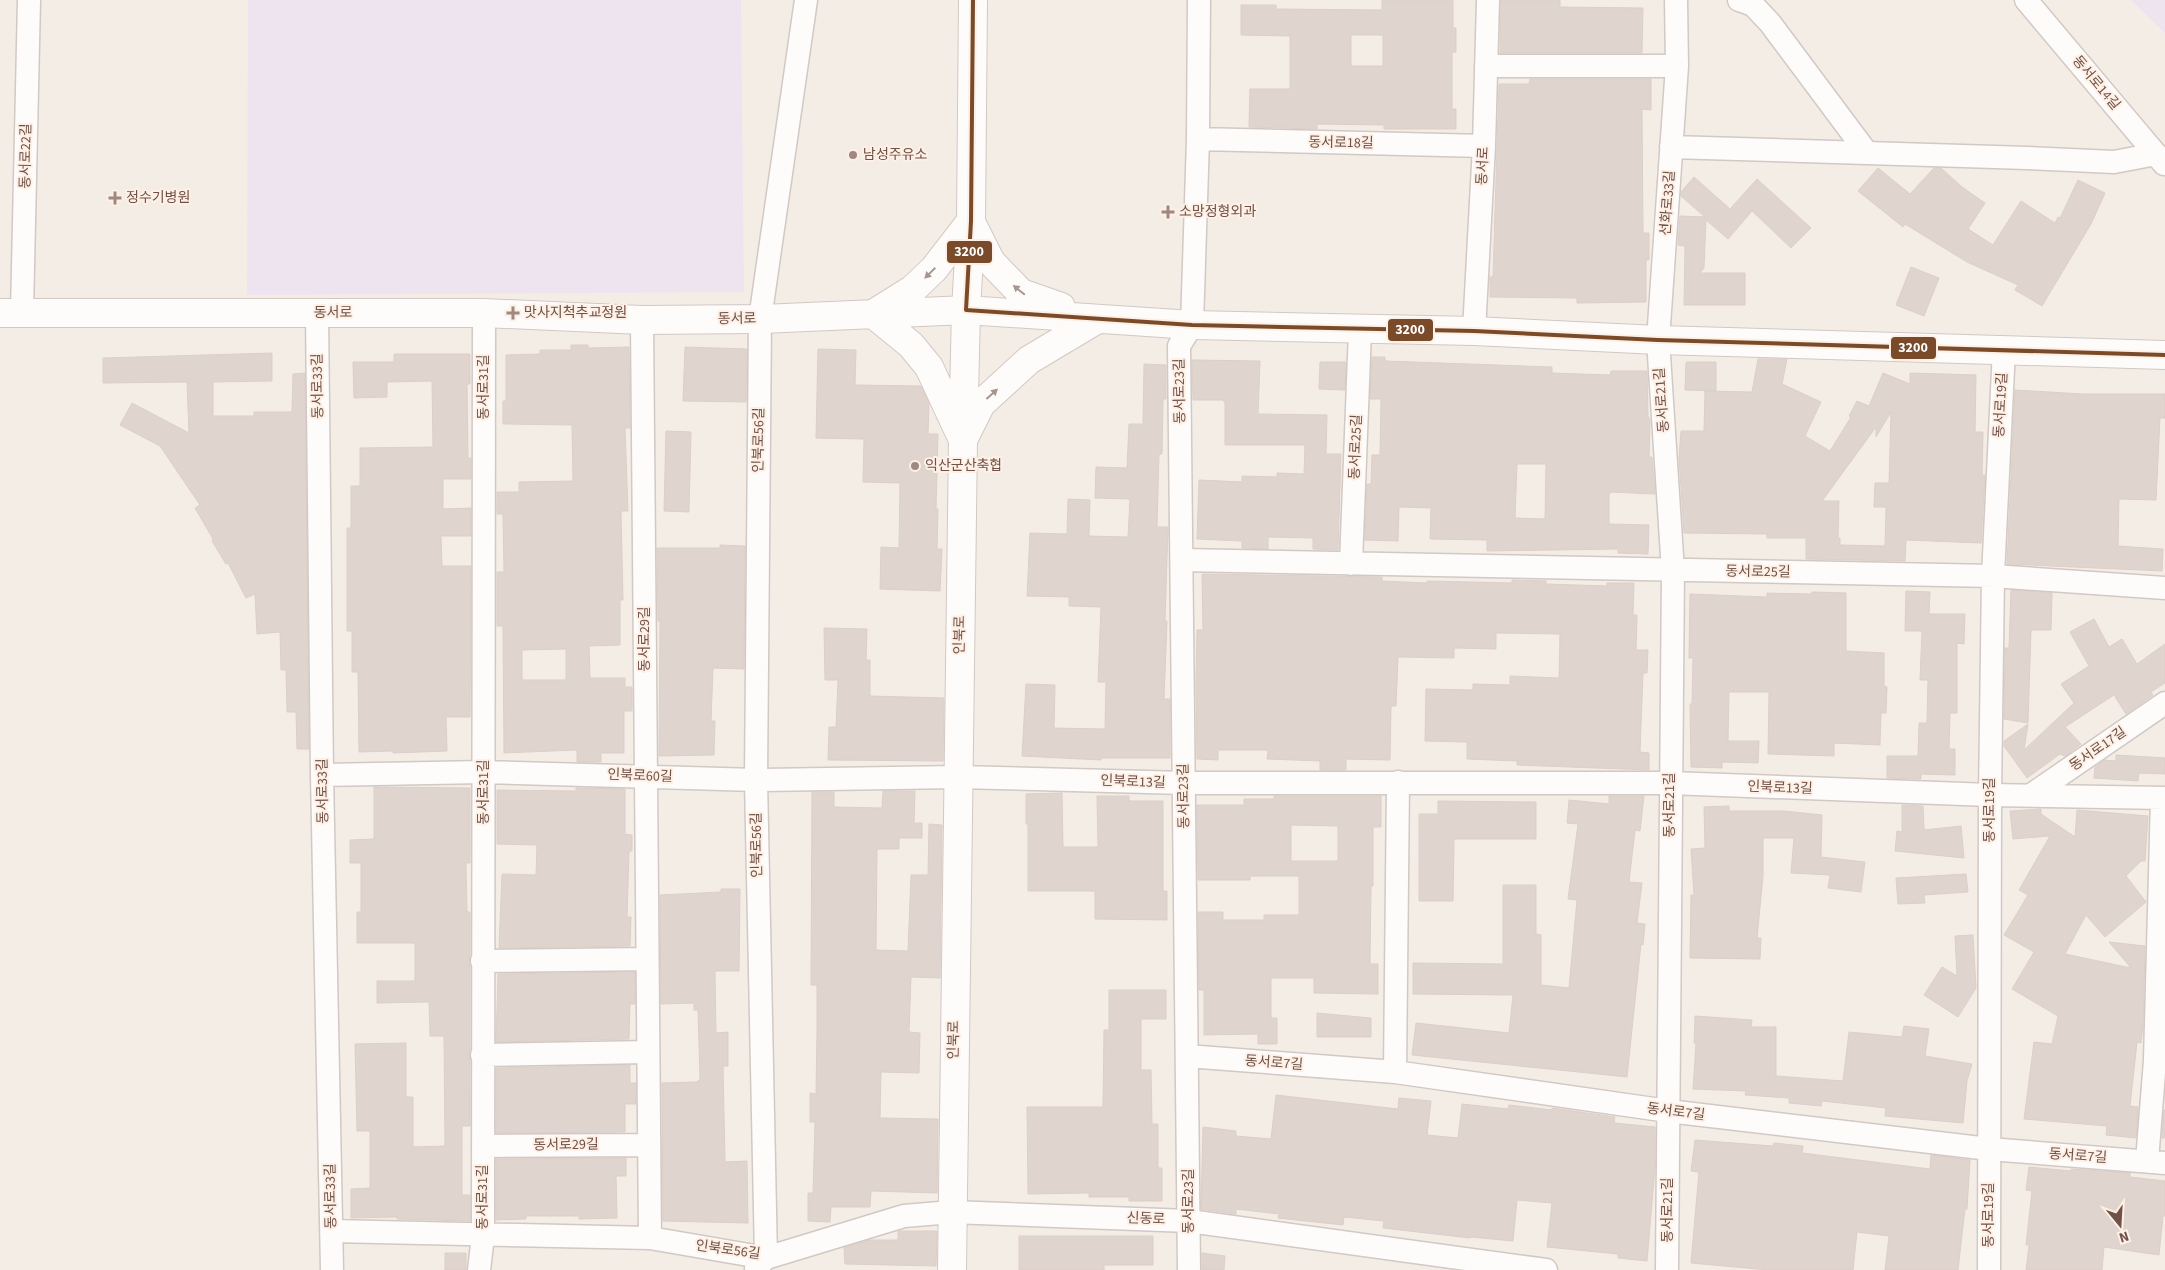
<svg xmlns="http://www.w3.org/2000/svg" width="2165" height="1270" viewBox="0 0 2165 1270" font-family="'Source Sans 3','Noto Sans KR',sans-serif">
  <style>
    .education { fill: #eee4ef }
    .building { fill: #e0d4ce; stroke: #dccfc9; fill-rule: evenodd }
    .lines { fill: none; stroke-linecap: round; stroke-linejoin: round }
    .street-casing { stroke: #d2c8c4; stroke-width: 25 }
    .secondary-casing { stroke: #d2c8c3; stroke-width: 30 }
    .street { stroke: #fdfcfb; stroke-width: 22 }
    .secondary { stroke: #fdfcfb; stroke-width: 28 }
    .bus-1-casing { stroke: #fef0e5; stroke-width: 8 }
    .bus-1 { stroke: #7a4b2a; stroke-width: 4 }
    .oneway { fill: #a89590 }
    .poi-dot { fill: #9e8880; stroke: #fef0e5; stroke-width: 2 }
    .labels { text-anchor: middle; dominant-baseline: central; stroke-width: 4; stroke-linejoin: round; paint-order: stroke }
    .street-label { font-size: 14px; fill: #6f5149; stroke: #fef0e5 }
    .poi-label { font-size: 14px; fill: #6f5149; stroke: #fef0e5; text-anchor: start }
    .line-badge { stroke: #fef0e5; stroke-width: 2 }
    .badge-label { font-size: 14px; text-anchor: middle; font-weight: bold; fill: #fff }
  </style>
  <rect width="100%" height="100%" fill="#f4ede6"/>
  <path class="education" d="M248,0H741L744,292L247,295Z
    M2131,0H2165V33Z"/>
  <path class="building" d="M1382,0H1453V28H1456V52H1452V109H1456V129H1384V125L1317,124V129L1249,127L1250,89H1290V36L1241,35V5H1276V9L1382,10ZM1351,35H1383V66H1351Z
    M1501,0H1560V7L1643,8L1642,53H1500Z
    M1530,79H1651V110L1642,109L1643,233H1649V260H1646V302L1577,303V298L1490,297V277H1493L1499,84H1529Z
    M1878,168L1910,194L1934,168H1941L1962,187L1985,203L1968,229L1993,245L2021,201L2055,223L2058,217L2060,218L2078,180L2105,193L2091,224L2042,306L2015,290L2018,285L1967,262L1905,224L1903,227L1858,191Z
    M1694,177L1730,209L1757,179L1811,228L1791,248L1752,211L1728,239L1706,220L1704,268L1700,273H1745V305H1684L1685,246L1678,245L1680,216L1705,217L1681,196V192Z
    M1911,267L1939,278L1924,316L1896,305Z
    M571,345H588V348L629,347L630,428H625L628,511H621L623,600H620V645L589,646L590,678H625V687H632V711H624V753H601V762H577V750L504,753L503,626H497V572H504L503,514H497V492H519V482L573,481L572,425L503,424V401H506V355L540,354V350H571ZM566,649V680H522V650Z
    M685,347L747,349L746,402L683,401Z
    M818,349L856,350L855,385L921,386L929,403L928,434H938L936,509H938L937,549H942L940,591L880,589L881,547L899,548L900,483L863,482L864,439L816,438Z
    M272,353V381L213,382V416H254V412H292L293,374L305,373L309,749H297L296,712H287L286,670H281L280,632L257,634L255,594L246,598L228,563L226,564L212,541L213,539L195,508L200,505L160,446L120,425L132,403L189,433L187,382L103,383V358Z
    M394,354H470V384H467L468,458H471V479H443V509L471,508V536H441L442,566H471L470,717H446L447,751L393,753V751L359,752L358,672H352V631H347V528H351V486H360V448L433,447L432,381L387,382V397L354,398L353,362H394Z
    M1372,357H1385V361L1552,367V373L1610,375L1611,371H1647L1648,416L1650,421L1649,457H1652L1655,494L1611,492L1609,495V524L1649,525L1648,554L1618,553V549L1487,551V540L1430,539L1431,508L1399,507L1398,541L1365,540L1367,484H1371L1372,455H1380L1381,399H1370ZM1517,464H1546L1545,519L1515,518Z
    M1758,359H1787L1782,384L1821,402L1805,436L1830,451L1851,417L1849,416L1857,401L1869,406L1883,373L1910,384V373L1976,375L1975,432H1983L1982,475H1985L1981,543L1906,540L1905,561L1806,559V538H1767V534L1684,533L1679,458L1681,431H1704L1705,391L1752,392ZM1891,412L1889,483H1875L1874,507H1886L1885,546L1840,545V538H1838L1839,501H1822L1876,427V437Z
    M1192,360L1260,361L1258,414L1327,415L1326,454H1341L1338,550L1313,549V538L1268,537V549L1242,548V541L1197,539L1199,480L1242,482V476L1277,477V473L1304,474L1305,445H1225V403L1223,400H1193Z
    M1320,362H1346L1345,390L1319,389Z
    M1686,362H1716V391L1685,390Z
    M1144,364L1166,365V399H1163L1162,454H1159L1157,527H1168L1165,621H1167L1164,699H1170V758H1101V760L1022,756L1026,684L1055,685L1054,728L1105,729L1106,682H1098L1101,607L1069,606V597L1027,596L1030,533L1067,534L1068,499L1090,500L1089,536L1128,537L1130,499L1095,498L1096,467L1127,468L1129,424H1143Z
    M2015,390L2083,394H2165V418H2160L2156,500L2119,499L2118,546L2163,549L2162,571L2007,564Z
    M666,431L691,432L689,512L664,511Z
    M720,545L745,546L744,669L713,668L711,721H715L714,755L659,756L660,621H658L657,548H720Z
    M1202,574L1382,577V581L1427,583V581L1512,583V580L1546,581V584L1607,586V583H1634L1633,615H1637L1636,650H1648L1647,673H1643L1640,752L1649,753V770L1517,765V761L1467,759V742L1425,741L1426,689L1473,690V684L1510,685V676L1559,678L1560,634L1496,633V649L1454,648V658L1398,657L1396,706H1391L1390,760L1346,759V770H1320V761L1267,759L1268,750H1218V760L1197,759L1196,682L1197,630H1203Z
    M2011,590L2052,593L2051,630H2031L2028,723L2004,719L2005,648H2009Z
    M1906,591L1930,592L1929,614H1965L1964,644L1957,643V713H1950L1949,749H1955V775L1921,774V779L1887,778V756H1918L1919,723H1927L1928,680H1920L1922,631H1905Z
    M1812,592L1846,593V651L1884,653V686L1887,687L1886,713H1881L1880,745L1834,743V756L1768,754L1769,692H1729L1728,741H1759L1758,763L1722,762V768L1691,767L1690,704H1692L1693,658H1689L1690,594L1767,597V593L1811,594Z
    M2094,619L2109,647L2122,639L2137,664L2165,644V683L2151,692L2153,695L2126,714L2114,695L2065,727L2081,744L2065,756L2060,754L2027,778L2004,746V741L2028,724L2024,750L2074,703L2061,684L2089,666L2070,632Z
    M824,628L867,629L866,660H870V696L944,698L943,761L828,760L829,727H836L838,680H825Z
    M2116,755L2165,758V774L2139,773L2138,781L2094,778L2095,767L2105,760L2116,761Z
    M374,787L470,788V863H466L467,912H470V1126H462V1195H470V1221L397,1219V1217L351,1218V1189L370,1188V1131H357L355,1044L406,1043V1097H413V1147L445,1146L444,1036H430L429,1002L377,1003V981H415V943H357V912H361V863H350V840L374,839Z
    M576,788L625,789V834L632,835V851H629L627,917H631L630,946L499,948L502,874L536,875L537,845L497,844V790L576,791Z
    M883,791H915L914,823H922V838H899V849H877L876,950L908,951L911,875H928L929,824L942,825L940,978L911,977L909,1032L920,1033L919,1073L881,1072L880,1118L938,1119L937,1193L871,1191L870,1207H831L830,1222L808,1221V1193H813L815,1122H810V1093L816,1094L817,1033V985H811L812,792H834V807L882,808Z
    M1062,793L1063,847H1098L1097,796H1129V801H1163V891H1167V920L1095,919V891H1028V824H1026V794Z
    M1274,796H1381V827H1373V886H1371L1370,964H1378V994L1314,993V978H1271V1018H1277V1044H1258V1034L1204,1035V990H1199L1198,912H1223V920H1264V915H1299V876H1250V880H1198L1197,805H1244V799H1274ZM1291,825L1338,826V861H1291Z
    M1609,796H1644L1640,831L1635,830L1629,882L1642,883L1637,923L1645,924L1643,945L1641,944L1627,1077L1412,1055L1416,1023L1509,1033L1513,995L1413,994V963L1503,964V885H1536V934L1541,935V985L1569,988L1577,900L1568,899L1578,824L1567,823L1569,800L1609,804Z
    M1438,801L1536,802V839H1454L1453,901H1419V814H1438Z
    M1902,805L1923,806L1924,830L1961,826L1964,858L1895,851L1897,831L1902,832Z
    M1729,806V811H1784L1822,815L1821,857L1865,862L1861,892L1828,888L1830,875L1791,873L1794,838H1763V876L1757,938H1761L1760,959L1690,958L1691,895H1694L1691,849L1705,848L1704,807Z
    M2041,809V814L2075,837L2077,810L2148,816L2145,861H2141L2126,876L2146,902L2105,937L2086,915L2065,954L2131,968L2109,942L2145,946L2143,1026L2141,1043L2137,1042L2130,1106L2138,1107L2136,1138L2106,1135L2107,1126L2024,1119L2034,1042L2052,1044L2058,1016L2012,989L2034,952L2004,935L2028,895L2019,890L2050,836L2013,839L2010,811Z
    M1966,874L1968,892L1924,895L1925,903L1898,904L1896,878Z
    M721,889H740L739,971H715L716,1033L728,1032V1066H723L725,1162L747,1161L748,1223L663,1221L662,1083L697,1082L700,1079L698,1010H694V1003L661,1004L660,895L721,892Z
    M1973,935L1976,988L1958,1017L1924,995L1942,967L1957,976L1955,936Z
    M635,972V1004H630L629,1039L496,1042L498,974Z
    M1109,990H1166V1019H1141V1070H1151L1152,1124H1158V1168H1162V1201H1129V1197H1089V1193L1028,1194L1027,1107H1103L1104,1030H1109Z
    M1317,1013L1371,1018V1037H1317Z
    M1695,1016L1752,1020L1751,1027H1776V1076L1843,1081L1849,1032L1902,1037L1904,1026L1929,1029L1925,1056L1972,1064L1967,1081L1963,1123L1885,1116L1886,1108L1822,1101L1821,1106L1789,1103V1098L1745,1095L1746,1091L1693,1089L1696,1043H1694Z
    M630,1065V1083H636V1104H625V1132L496,1133V1068Z
    M1276,1095L1398,1109L1399,1098L1431,1101L1427,1135L1458,1138L1462,1104L1508,1109L1509,1105L1552,1110V1108L1615,1117L1614,1123L1655,1127V1167L1647,1261L1618,1258V1254L1547,1247L1552,1203L1517,1200L1513,1241L1471,1237L1470,1238L1383,1228L1384,1221L1344,1217L1343,1225L1278,1218L1279,1214L1236,1209V1214L1201,1209L1203,1127L1236,1131V1136L1271,1139Z
    M2164,1110H2165V1138H2162Z
    M1695,1140L1773,1146L1774,1143L1803,1146L1802,1153L1930,1169L1931,1155L1970,1160L1967,1209H1965L1958,1270H1885L1889,1236L1857,1232L1853,1270H1768L1691,1263L1699,1172L1691,1171Z
    M626,1158V1176H616L617,1218L579,1219V1216H526V1219L496,1220V1159Z
    M2029,1167L2071,1171V1169L2130,1173V1177L2165,1181V1216H2163L2159,1255L2104,1247L2102,1270H2026L2029,1245H2026L2032,1191L2026,1190Z
    M898,1231H937L936,1266L845,1264L844,1248L869,1240H898Z
    M1019,1236H1153V1265H1104V1270H1019Z
    M445,1253H466V1270H445Z
    M1202,1253L1225,1256L1224,1270H1202Z"/>
  <g class="lines">
    <defs>
      <path id="street" d="M1739,0L1753,5L1770,23L1867,153
        M2026,0L2164,164
        M1486,66H1677
        M1198,139L1484,146
        M1671,147L2027,158L2114,162L2156,154
        M22,312L29,0
        M317,313L322,775L332,1270
        M642,320L650,1238
        M1474,331L1484,146L1488,0
        M1182,560L1993,576L2165,588
        M1351,564L1360,330
        M322,775L484,772L756,780L958,777L1184,783H1670L1990,795L2165,798
        M2031,795L2165,703
        M482,961L647,959
        M482,1055L648,1052
        M1187,1056L1395,1072L1668,1111L1989,1149L2165,1163
        M1395,1072L1398,782
        M483,1146L649,1145
        M2147,1161L2155,1060L2162,798
        M332,1231L650,1238L766,1258L756,780L760,319L806,0
        M756,1268L766,1258L904,1216L952,1212L1189,1221L1546,1270
        M479,1270L483,1236L484,313
        M1189,1270L1179,346L1192,325L1198,139L1199,0
        M1667,1270L1673,571L1658,340L1677,66L1676,0
        M1989,1270L1990,795L1993,576L2004,349"/>
      <path id="secondary" d="M971,221L934,269L913,289L873,314L911,345L929,367L963,440L981,404L1029,360L1096,320
        M971,222L991,262L1021,293L1061,307
        M0,313H484L642,320L760,319L966,310L1192,325L1474,331L1658,340L2165,355
        M952,1270L963,440L966,310L971,221L973,0"/>
    </defs>
    <use href="#street" class="street-casing"/>
    <use href="#secondary" class="secondary-casing"/>
    <use href="#street" class="street"/>
    <use href="#secondary" class="secondary"/>
    <defs>
      <path id="bus-1" d="M973,0L971,221L966,310L1192,325L1474,331L1658,340L2165,355"/>
    </defs>
    <use href="#bus-1" class="bus-1-casing"/>
    <use href="#bus-1" class="bus-1"/>
  </g>
  <defs><path id="oneway-solid" d="M-6-.8H1V-3.2L6.5 0L1 3.2V.8H-6Z" transform="scale(1.25)"/></defs>
  <g class="oneway">
    <use href="#oneway-solid" transform="translate(930 273) rotate(135)"/>
    <use href="#oneway-solid" transform="translate(1019 290) rotate(-141)"/>
    <use href="#oneway-solid" transform="translate(992 394) rotate(-42)"/>
  </g>
  <g class="poi-dot">
    <circle cx="853" cy="155" r="5"/>
    <path d="M112.5 190.5h5v5h5v5h-5v5h-5v-5h-5v-5h5z"/>
    <path d="M1165.5 204.5h5v5h5v5h-5v5h-5v-5h-5v-5h5z"/>
    <path d="M510.5 305.5h5v5h5v5h-5v5h-5v-5h-5v-5h5z"/>
    <circle cx="915" cy="466" r="5"/>
  </g>
  <g class="labels">
    <g class="street-label">
      <text transform="translate(2096 83) rotate(50)">동서로14길</text>
      <text transform="translate(1341 143) rotate(1)">동서로18길</text>
      <text transform="translate(26 156) rotate(-89)">동서로22길</text>
      <text transform="translate(1483 166) rotate(-87)">동서로</text>
      <text transform="translate(1668 203) rotate(-86)">선화로33길</text>
      <text x="333" y="313">동서로</text>
      <text transform="translate(737 319) rotate(-1)">동서로</text>
      <text transform="translate(318 386) rotate(-91)">동서로33길</text>
      <text transform="translate(484 387) rotate(-90)">동서로31길</text>
      <text transform="translate(1180 391) rotate(-91)">동서로23길</text>
      <text transform="translate(1662 400) rotate(-94)">동서로21길</text>
      <text transform="translate(2001 405) rotate(-87)">동서로19길</text>
      <text transform="translate(759 440) rotate(-89)">인북로56길</text>
      <text transform="translate(1356 447) rotate(-88)">동서로25길</text>
      <text transform="translate(1758 572) rotate(1)">동서로25길</text>
      <text transform="translate(960 635) rotate(-89)">인북로</text>
      <text transform="translate(645 639) rotate(-90)">동서로29길</text>
      <text transform="translate(2098 749) rotate(-35)">동서로17길</text>
      <text transform="translate(640 776) rotate(2)">인북로60길</text>
      <text transform="translate(1133 782) rotate(2)">인북로13길</text>
      <text transform="translate(1780 788) rotate(2)">인북로13길</text>
      <text transform="translate(323 791) rotate(-91)">동서로33길</text>
      <text transform="translate(484 792) rotate(-90)">동서로31길</text>
      <text transform="translate(1184 796) rotate(-91)">동서로23길</text>
      <text transform="translate(1670 805) rotate(-90)">동서로21길</text>
      <text transform="translate(1990 810) rotate(-90)">동서로19길</text>
      <text transform="translate(757 845) rotate(-91)">인북로56길</text>
      <text transform="translate(954 1040) rotate(-89)">인북로</text>
      <text transform="translate(1274 1063) rotate(4)">동서로7길</text>
      <text transform="translate(1676 1112) rotate(7)">동서로7길</text>
      <text transform="translate(566 1145) rotate(-1)">동서로29길</text>
      <text transform="translate(2078 1156) rotate(4)">동서로7길</text>
      <text transform="translate(331 1196) rotate(-91)">동서로33길</text>
      <text transform="translate(483 1197) rotate(-90)">동서로31길</text>
      <text transform="translate(1189 1201) rotate(-90)">동서로23길</text>
      <text transform="translate(1668 1210) rotate(-90)">동서로21길</text>
      <text transform="translate(1989 1215) rotate(-90)">동서로19길</text>
      <text transform="translate(1146 1219) rotate(2)">신동로</text>
      <text transform="translate(728 1250) rotate(8)">인북로56길</text>
    </g>
    <g class="poi-label">
      <text x="863" y="155">남성주유소</text>
      <text x="126" y="198">정수기병원</text>
      <text x="1179" y="212">소망정형외과</text>
      <text x="524" y="313">맛사지척추교정원</text>
      <text x="925" y="466">익산군산축협</text>
    </g>
  </g>
  <g class="line-badge">
    <rect x="946" y="240" width="47" height="24" rx="5" fill="#7a4b2a"/>
    <rect x="1387" y="318" width="47" height="24" rx="5" fill="#7a4b2a"/>
    <rect x="1890" y="336" width="47" height="24" rx="5" fill="#7a4b2a"/>
  </g>
  <g class="badge-label">
    <text x="969" y="256">3200</text>
    <text x="1410" y="334">3200</text>
    <text x="1913" y="352">3200</text>
  </g>
  <g transform="translate(2120 1225) rotate(162)" stroke="#fef0e5" stroke-width="4" paint-order="stroke">
  <path d="M0-4L9 19L0 12L-9 19Z" fill="#6f5149"/>
  <text y="-8" font-size="14" font-weight="bold" text-anchor="middle" fill="#6f5149">N</text>
  </g>
</svg>
